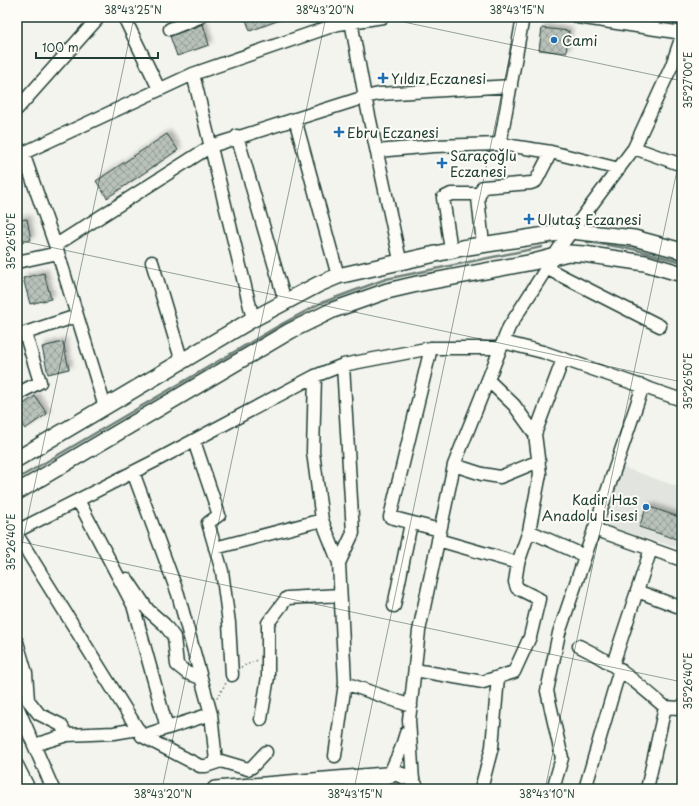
<svg xmlns="http://www.w3.org/2000/svg" width="699" height="806" viewBox="0 0 699 806" font-family="'Playpen Sans',sans-serif">
  <style>
    .built { fill: #e2e5df }
    .grass { fill: url(#grass-tufts); stroke: #788a82 }
    .lines { fill: none; stroke-linecap: round; stroke-linejoin: round }
    .stream { stroke: #6e8179; stroke-width: 2.5 }
    .building { fill: url(#building-cross-hatch); stroke: #1f3d34; filter: url(#shadow) }
    .minor-casing { stroke: #1f3d34; stroke-width: 15 }
    .major-casing { stroke: #1f3d34; stroke-width: 18 }
    .path { stroke: #1f3d34; stroke-width: 1.5; stroke-dasharray: 1 3; stroke-linecap: butt }
    .minor { stroke: #fdfcf7; stroke-width: 12 }
    .major { stroke: #fdfcf7; stroke-width: 15 }
    .ticks { fill: none; stroke: #1f3d34; stroke-width: 1; stroke-opacity: 0.45 }
    .poi-dot { fill: #1f6fb2; stroke: #fdfcf7; stroke-width: 1.5 }
    .labels { text-anchor: middle; dominant-baseline: central; stroke-width: 4; stroke-linejoin: round; paint-order: stroke }
    .poi-label { font-size: 14px; fill: #1f3d34; stroke: #fdfcf7; text-anchor: start }
    .neatline { fill: none; stroke: #1f3d34; stroke-width: 1.5 }
    .ticks-label { font-size: 10px; text-anchor: middle; fill: #1f3d34 }
  </style>
  <defs>
    <pattern id="grass-tufts" width="24" height="20" patternUnits="userSpaceOnUse"><rect width="24" height="20" fill="#d1d6d1"/><path d="M3 7l-1-3M5 7V3M7 7l1-3M15 17l-1-3M17 17v-4M19 17l1-3" fill="none" stroke="#b3b9b4"/></pattern>
    <pattern id="building-cross-hatch" width="8" height="8" patternUnits="userSpaceOnUse"><rect width="8" height="8" fill="#b9c1bb"/><path d="M0 0l8 8M0 8l8-8" fill="none" stroke="#969e99"/></pattern>
    <filter id="shadow"><feDropShadow dx="3.5" dy="-3.5" stdDeviation="2" flood-color="#0004"/></filter>
  </defs>
  <rect width="100%" height="100%" fill="#f4f4ef"/>
  <filter id="ink" filterUnits="userSpaceOnUse"><feTurbulence type="fractalNoise" baseFrequency=".025" numOctaves="2"/><feDisplacementMap in="SourceGraphic" scale="8" xChannelSelector="R" yChannelSelector="G"/><feConvolveMatrix kernelMatrix="1 2 1 2 8 2 1 2 1" color-interpolation-filters="sRGB"/></filter>
  <g filter="url(#ink)">
    <path class="built" d="M620,466L682,488V549L604,526Z"/>
    <path class="grass" d="M399,779L411,789H381L382,785Z"/>
    <g class="lines">
      <path class="stream" d="M587,242L633,249L682,262
        M17,479L280,325L321,303L386,279L542,247"/>
    </g>
    <path class="building" d="M245,17H284L285,18L250,31Z
      M203,24L209,45L177,56L170,36Z
      M542,28L569,31L566,53L539,50Z
      M167,134L178,150L107,198L96,181Z
      M27,219L31,240L17,243V221Z
      M44,273L51,299L30,304L23,278Z
      M63,342L69,369L48,374L42,347Z
      M35,396L47,414L25,429L17,418V409Z
      M647,506L682,518V541L639,527Z"/>
    <g class="lines">
      <defs>
        <path id="minor" d="M124,17L159,89
          M578,17L682,33
          M351,21L365,97L400,260
          M170,29L200,17
          M193,74L253,319
          M17,109L99,17
          M295,119L338,276
          M237,136L285,301
          M500,144L523,17
          M634,148L682,165
          M377,151L434,146L500,144L551,152L619,169
          M23,153L58,253L105,407
          M17,156L193,74L338,24L383,17
          M483,244L478,198L483,187L531,183L536,181L551,152
          M56,245L211,146L365,97L379,94L511,86
          M451,250L443,198L451,194H479
          M17,262L58,253
          M152,262L182,362
          M546,268L660,326
          M503,342L543,352L682,400
          M431,348L390,517L440,530
          M563,359L535,434L540,474L529,531L585,556
          M315,376L313,452L322,520L339,563L345,683L335,756
          M488,380L514,405L535,434
          M17,394L40,382L25,333L77,316
          M194,441L219,515L208,523L222,571L229,623L232,675
          M454,465L482,474L500,477L539,461
          M133,472L178,594L211,714L216,761
          M78,500L133,605L167,728
          M594,529L682,560
          M17,531L157,460L315,376L343,365L431,348H501
          M17,535L142,736L200,766H206L221,761L248,769L252,767L266,752
          M438,540L518,563L529,531
          M215,548L322,520
          M339,563L353,533L343,365
          M127,579L148,610L164,624L174,637L177,665L187,673L201,678
          M637,591L682,608
          M394,606L411,523
          M17,642L26,673L28,700L39,714L61,725L67,735
          M579,646C614,663 636,682 665,707L647,789
          M613,664L651,549
          M415,670L483,682L514,672L530,637L539,599L517,588L515,582L518,563
          M345,683L411,706
          M17,706L53,789
          M665,707L679,708L682,706
          M261,719L268,677V623L287,598L340,595
          M142,736L211,714
          M34,745L67,735L114,733L138,729
          M17,765L29,789
          M390,773L401,749L406,733
          M413,781L409,720L419,631L454,465L509,327L560,247L634,148L672,65L682,36
          M481,789L492,747L498,677
          M553,789L562,758L547,691L559,633L643,386
          M585,789L620,669"/>
        <path id="major" d="M17,459L253,319L319,284L338,276L462,248L571,231L634,238L682,251
          M17,492L290,331L333,310L387,291L417,284L533,262L568,253L584,254L645,263L682,274
          M215,789L385,775
          M375,789L381,778L395,773L410,778L417,789"/>
      </defs>
      <use href="#minor" class="minor-casing"/>
      <use href="#major" class="major-casing"/>
      <path class="path" d="M241,667L258,660
        M217,698L226,683"/>
      <use href="#minor" class="minor"/>
      <use href="#major" class="major"/>
    </g>
  </g>
  <path class="ticks" d="M380,17L682,81M17,240L682,382M17,541L682,682M17,568L134,17M162,789L326,17M354,789L518,17M545,789L682,147"/>
  <g class="poi-dot">
    <circle cx="554" cy="40" r="4"/>
    <path d="M381 72h4v4h4v4h-4v4h-4v-4h-4v-4h4z"/>
    <path d="M337 126h4v4h4v4h-4v4h-4v-4h-4v-4h4z"/>
    <path d="M440 157h4v4h4v4h-4v4h-4v-4h-4v-4h4z"/>
    <path d="M527 213h4v4h4v4h-4v4h-4v-4h-4v-4h4z"/>
    <circle cx="646" cy="507" r="4"/>
  </g>
  <g class="labels">
    <g class="poi-label">
      <text x="562" y="40">Cami</text>
      <text x="391" y="78">Yıldız Eczanesi</text>
      <text x="347" y="132">Ebru Eczanesi</text>
      <text x="450" y="155">Saraçoğlu<tspan x="450" dy="16">Eczanesi</tspan></text>
      <text x="537" y="219">Ulutaş Eczanesi</text>
      <text x="638" y="499" text-anchor="end">Kadir Has<tspan x="638" dy="16">Anadolu Lisesi</tspan></text>
    </g>
  </g>
  <rect width="699" height="806" fill="none" stroke="#fdfcf7" stroke-width="44"/>
  <path d="M36 52v6h122v-6" fill="none" stroke="#1f3d34" stroke-width="2"/>
  <text x="42" y="52" font-size="12" fill="#1f3d34" stroke="#fdfcf7" stroke-width="3" paint-order="stroke">100 m</text>
  <rect x="22" y="22" width="655" height="762" class="neatline"/>
  <g class="ticks-label">
    <text x="133" y="14">38°43'25"N</text>
    <text x="325" y="14">38°43'20"N</text>
    <text x="517" y="14">38°43'15"N</text>
    <text transform="translate(688 80) rotate(-90)" y="4">35°27'00"E</text>
    <text transform="translate(11 241) rotate(-90)" y="4">35°26'50"E</text>
    <text transform="translate(688 381) rotate(-90)" y="4">35°26'50"E</text>
    <text transform="translate(11 542) rotate(-90)" y="4">35°26'40"E</text>
    <text transform="translate(688 681) rotate(-90)" y="4">35°26'40"E</text>
    <text x="163" y="798">38°43'20"N</text>
    <text x="355" y="798">38°43'15"N</text>
    <text x="547" y="798">38°43'10"N</text>
  </g>
</svg>
